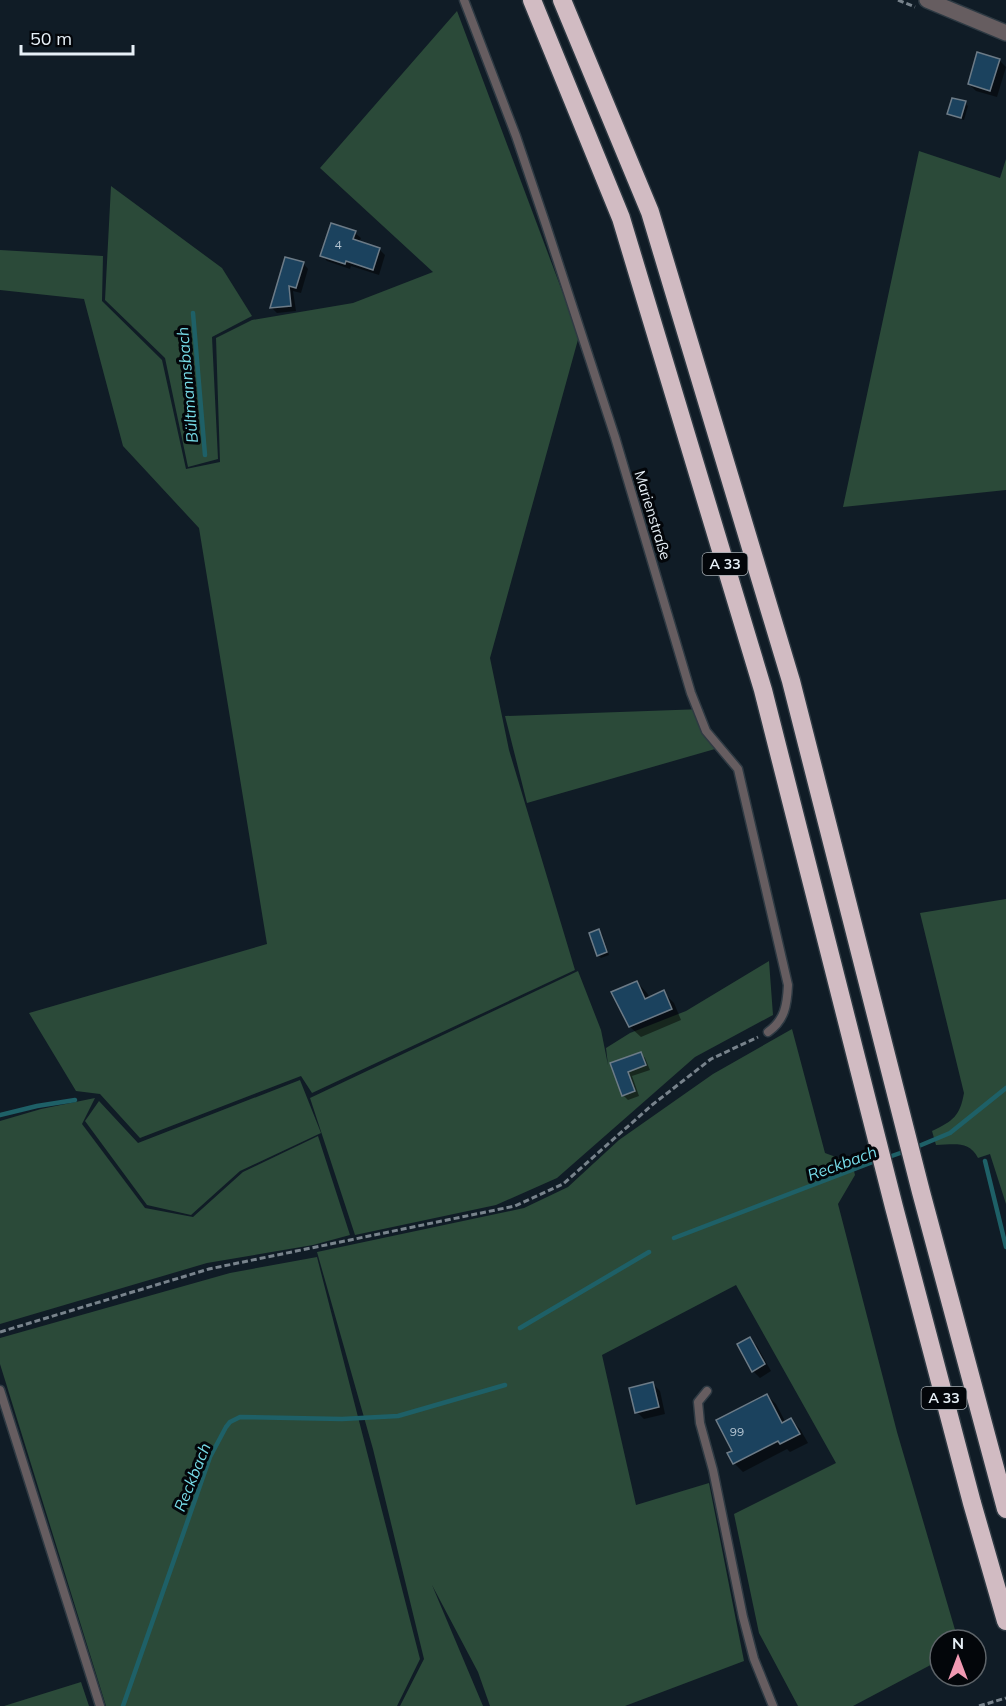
<svg xmlns="http://www.w3.org/2000/svg" width="1006" height="1706" viewBox="0 0 1006 1706" font-family="Mulish,sans-serif">
  <style>
    .green { fill: #2b4a39 }
    .shadow { fill: #0007 }
    .lines { fill: none; stroke-linecap: round; stroke-linejoin: round }
    .stream { stroke: #1e6067; stroke-width: 4.5 }
    .building { fill: #1b425e; stroke: #6c7b87; stroke-width: 1.5 }
    .lane-casing { stroke: #2e3a43; stroke-width: 11 }
    .street-casing { stroke: #2e3a43; stroke-width: 18 }
    .highway-casing { stroke: #2e3a43; stroke-width: 21 }
    .path { stroke: #78838c; stroke-width: 3; stroke-dasharray: 6 3; stroke-linecap: butt }
    .lane { stroke: #665d60; stroke-width: 8 }
    .street { stroke: #665d60; stroke-width: 15 }
    .highway { stroke: #d1bbc2; stroke-width: 18 }
    .labels { text-anchor: middle; dominant-baseline: central; stroke-width: 6; stroke-linejoin: round; paint-order: stroke }
    .number-label { font-size: 12px; fill: #b4c4d1 }
    .shield { fill: #03060a; stroke: #a3aab0; stroke-width: 1.5 }
    .shield-label { font-size: 14px; font-weight: bold; fill: #e7f0f7 }
    .street-label { font-size: 15px; fill: #e7f0f7; stroke: #03060a }
    .water-label { font-size: 16px; font-style: italic; fill: #76dae6; stroke: #03060a }
  </style>
  <rect width="100%" height="100%" fill="#101c26"/>
  <path class="green" d="M457,11L579,336L490,658L509,750L575,970L312,1093L301,1076L140,1138L100,1094L76,1091L29,1013L267,944L199,528L123,446L84,299L0,290V250L103,256L102,301L162,360L186,469L220,462L216,338L252,320L353,303L433,272L320,168Z
    M919,151L1000,178L1006,159V490L843,507Z
    M111,186L222,268L252,316L212,337L218,459L188,467L165,358L105,300Z
    M703,709L715,749L527,803L505,716Z
    M1006,899V1204L990,1154L978,1158C969,1140 953,1145 936,1145L932,1131C953,1121 960,1116 964,1093L920,913Z
    M769,961L773,1015L695,1057L557,1178L496,1205L355,1235L310,1098L578,971L601,1030L608,1065L606,1048L630,1033L686,1011Z
    M792,1029L825,1153L852,1163L855,1175L838,1204L897,1432L958,1640H940V1660L853,1706H798L759,1633L734,1514L836,1463L736,1285L602,1355L636,1505L709,1483L744,1661L625,1706H490L478,1672L432,1585L483,1706H400L424,1659L373,1449L317,1252L524,1208L568,1187L619,1140L713,1074Z
    M300,1080L321,1133L240,1171L191,1215L147,1205L85,1121L99,1101L138,1143Z
    M95,1098L82,1124L145,1208L193,1217L243,1172L318,1136L350,1235L313,1245L207,1263L0,1324V1121L41,1109Z
    M317,1257L420,1659L397,1706H106L0,1364V1338L230,1273Z
    M81,1682L89,1706H4Z"/>
  <path class="shadow" d="M999,60L1006,67L997,97L976,91L969,84Z
    M965,103L968,106L964,120L952,116L949,113Z
    M355,233L361,238L359,243L379,249L385,255L379,275L351,266L350,269L327,261L322,256Z
    M303,263L308,269L301,293L293,291L296,311L277,313L272,308Z
    M599,931L602,934L609,955L601,958L598,955Z
    M637,982L647,993L650,998L663,992L674,1003L681,1020L641,1037L630,1027Z
    M641,1054L645,1058L650,1070L632,1076L639,1096L628,1100L623,1095L612,1064Z
    M750,1339L757,1346L771,1371L760,1378L753,1371Z
    M653,1384L660,1391L665,1414L644,1419L637,1412Z
    M767,1395L776,1404L786,1423L791,1420L800,1429L808,1443L790,1452L787,1449L743,1472L734,1463V1452Z"/>
  <g class="lines">
    <path class="stream" d="M193,313L205,455
      M0,1115L37,1106L75,1100
      M914,1148L950,1133L1006,1088
      M886,1158L906,1151
      M985,1161L1006,1247
      M674,1238L878,1160
      M520,1328L649,1252
      M123,1706L210,1457L226,1427L230,1422L240,1417L342,1419L398,1416L505,1385"/>
  </g>
  <path class="building" d="M977,52L1000,59L990,91L968,84Z
    M952,98L966,101L961,118L947,114Z
    M331,223L356,231L353,239L380,248L373,270L346,261L345,264L320,256Z
    M285,257L304,262L296,288L289,286L291,306L270,308Z
    M599,929L607,952L597,956L589,933Z
    M637,981L645,999L664,990L672,1009L629,1027L611,992Z
    M641,1052L646,1065L628,1072L635,1091L622,1096L610,1063Z
    M750,1337L765,1364L752,1372L737,1344Z
    M653,1382L659,1407L635,1413L629,1388Z
    M767,1394L782,1423L791,1418L800,1434L780,1444L778,1441L733,1464L727,1453L732,1451L716,1420Z"/>
  <g class="lines">
    <defs>
      <path id="lane" d="M464,0L516,136L546,225L615,437L691,693L706,731L738,769L788,985C787,1005 785,1020 768,1032
        M0,1390L100,1706
        M707,1391L698,1402L700,1423L713,1470L743,1617L754,1659L773,1706"/>
      <path id="street" d="M927,0L1006,33"/>
      <path id="highway" d="M532,0L621,218L763,690L894,1207L972,1503L1006,1621
        M562,0L650,212L791,681L921,1192L1006,1509"/>
    </defs>
    <use href="#lane" class="lane-casing"/>
    <use href="#street" class="street-casing"/>
    <use href="#highway" class="highway-casing"/>
    <path class="path" d="M898,0L915,7
      M0,1332L209,1269L515,1206L563,1184L652,1105L711,1059L758,1037
      M979,1706L1006,1698"/>
    <use href="#lane" class="lane"/>
    <use href="#street" class="street"/>
    <use href="#highway" class="highway"/>
  </g>
  <g class="labels">
    <g class="number-label">
      <text x="338" y="244">4</text>
      <text x="737" y="1431">99</text>
    </g>
    <g class="shield">
      <rect x="702.5" y="553" width="45" height="22" rx="4.5"/>
      <rect x="921.5" y="1387" width="45" height="22" rx="4.5"/>
    </g>
    <g class="shield-label">
      <text x="725" y="564">A 33</text>
      <text x="944" y="1398">A 33</text>
    </g>
    <g class="street-label">
      <text transform="translate(653 515) rotate(73)">Marienstraße</text>
    </g>
    <g class="water-label">
      <text transform="translate(187 385) rotate(-95)">Bültmannsbach</text>
      <text transform="translate(842 1163) rotate(-20)">Reckbach</text>
      <text transform="translate(192 1477) rotate(-68)">Reckbach</text>
    </g>
  </g>
  <g transform="translate(958 1658)"><circle r="28" fill="#03060a" stroke="#5e6469" stroke-width="1.5"/>
  <path d="M0-4.5L10 22L0 15L-10 22Z" fill="#f19ab3"/>
  <text y="-9" font-size="16" font-weight="bold" text-anchor="middle" fill="#e7f0f7">N</text>
  </g>
  <path d="M21 45v9h112v-9" fill="none" stroke="#e7f0f7" stroke-width="3"/>
  <text x="30" y="45" font-size="18" fill="#e7f0f7" stroke="#03060a" stroke-width="4.5" paint-order="stroke">50 m</text>
</svg>
